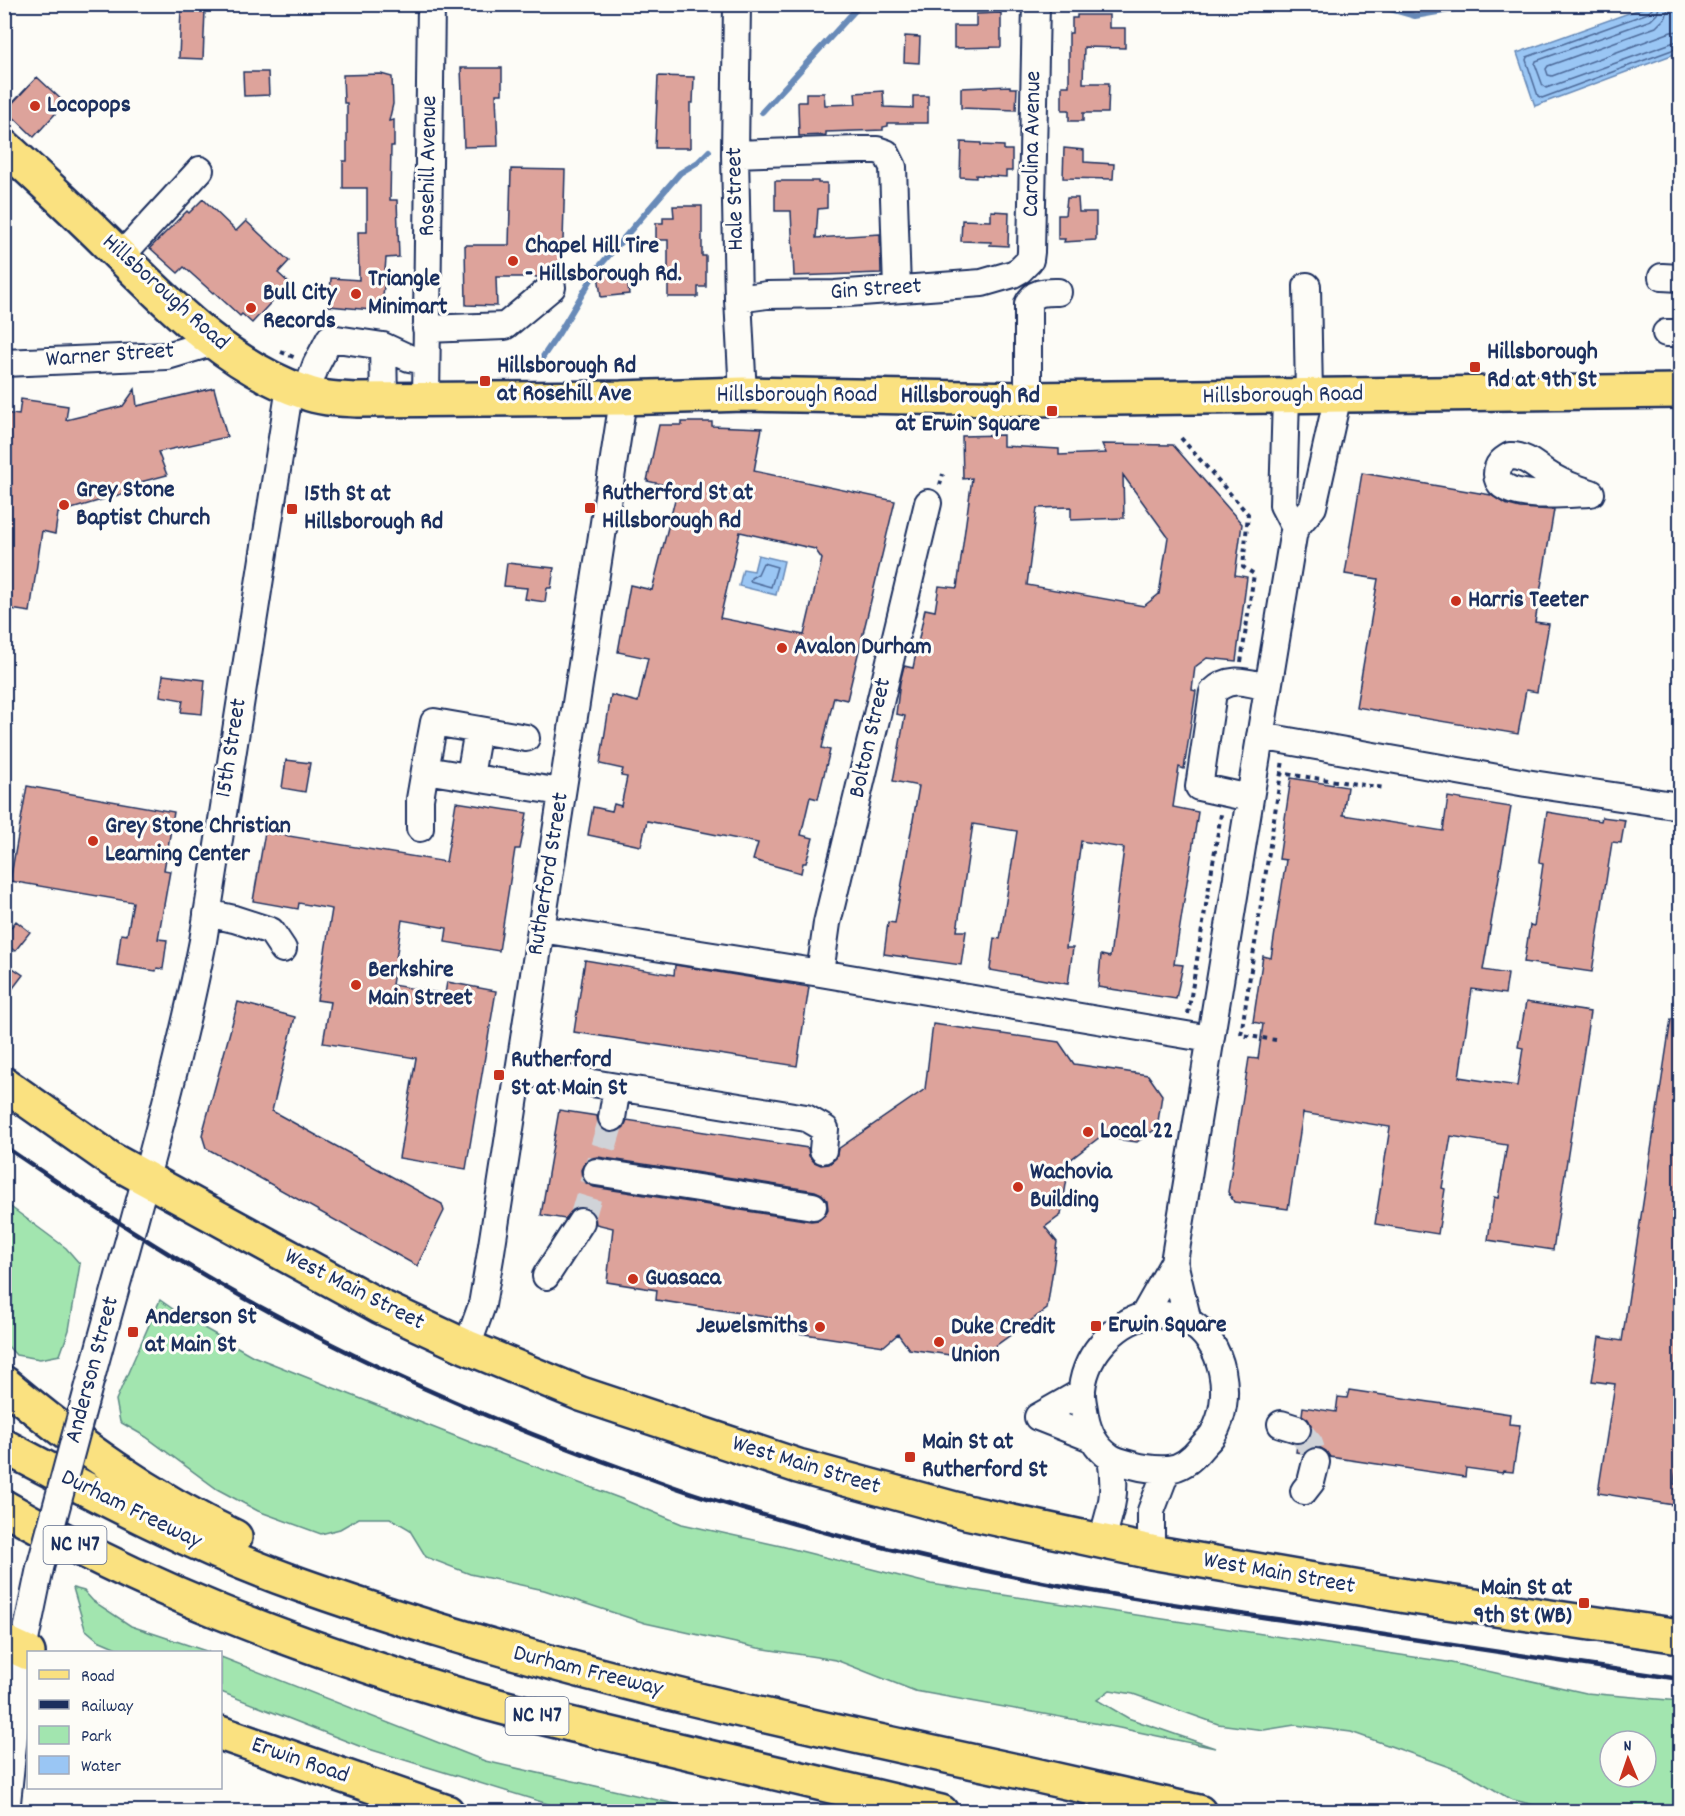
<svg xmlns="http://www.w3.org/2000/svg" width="1685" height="1816" viewBox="0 0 1685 1816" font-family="Dekko,sans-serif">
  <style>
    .green { fill: #a2e5af; stroke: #5e8a86; stroke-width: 1.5; fill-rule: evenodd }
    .water { fill: #9ac6f4; stroke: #678ab8; stroke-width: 1.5 }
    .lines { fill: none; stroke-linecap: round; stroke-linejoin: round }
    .shore { stroke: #4e6b9a; stroke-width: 1.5 }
    .stream { stroke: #678ab8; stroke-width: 6 }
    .building { fill: #dda39b; stroke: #1b2f5e; stroke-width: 1.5; fill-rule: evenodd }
    .minor-tunnel { stroke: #d0d3d8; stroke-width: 26; stroke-dasharray: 26 13; stroke-linecap: butt }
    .minor-casing { stroke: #1b2f5e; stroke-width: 30 }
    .major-casing { stroke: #1b2f5e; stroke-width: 38 }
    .highway-casing { stroke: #1b2f5e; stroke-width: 38 }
    .path { stroke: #1b2f5e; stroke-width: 4; stroke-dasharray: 4.5 4.5; stroke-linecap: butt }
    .minor { stroke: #fdfcf7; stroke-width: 26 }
    .major { stroke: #fae180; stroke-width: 33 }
    .highway { stroke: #fae180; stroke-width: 33 }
    .rail { stroke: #1b2f5e; stroke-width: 4.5 }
    .minor-bridge-casing { stroke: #1b2f5e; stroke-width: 30; stroke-linecap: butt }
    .minor-bridge { stroke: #fdfcf7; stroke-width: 26 }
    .poi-dot { fill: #c8321e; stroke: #fdfcf7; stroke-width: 2 }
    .labels { text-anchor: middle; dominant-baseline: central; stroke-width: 6; stroke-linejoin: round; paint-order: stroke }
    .shield { fill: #fdfcf7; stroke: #5f6c8c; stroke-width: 1.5 }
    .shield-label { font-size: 22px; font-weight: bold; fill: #1b2f5e }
    .poi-label { font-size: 24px; font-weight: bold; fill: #1b2f5e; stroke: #fdfcf7; text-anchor: start }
    .street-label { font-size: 24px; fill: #1b2f5e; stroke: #fdfcf7 }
  </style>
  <rect width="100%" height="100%" fill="#fdfcf7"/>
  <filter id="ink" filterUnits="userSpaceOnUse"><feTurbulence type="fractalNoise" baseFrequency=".0167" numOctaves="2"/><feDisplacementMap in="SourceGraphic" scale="12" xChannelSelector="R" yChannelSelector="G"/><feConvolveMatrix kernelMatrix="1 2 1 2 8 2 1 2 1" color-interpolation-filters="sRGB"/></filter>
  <g filter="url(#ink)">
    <path class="green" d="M4,1202L66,1248L80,1264L69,1330L60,1355L40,1359L16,1355L5,1343Z
      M160,1300L183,1316L253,1356L475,1444L622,1499L682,1524L781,1546L931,1584L1447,1662L1586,1693L1680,1701V1811H1557L1510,1799L1466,1773L1351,1732L1295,1725L1264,1730L1218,1724L1133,1694L1110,1690L1097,1700L1128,1718L1215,1748L1105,1725L915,1691L836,1660L758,1648L645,1623L544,1590L470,1574L426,1557L409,1529L390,1518H359L340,1529L321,1534L258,1511L217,1489L146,1437L120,1422L116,1400ZM1610,1741H1646V1777H1610Z
      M73,1588L84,1591L93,1601L131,1626L209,1652H126L98,1640L85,1629Z
      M221,1657L485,1761L706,1811H571L359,1746L221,1692Z"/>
    <path class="water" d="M1654,4L1680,5V52L1535,106L1517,53Z
      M758,555L784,561L776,595L739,586L743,569L754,571Z"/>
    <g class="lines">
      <path class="shore" d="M1652,4V9L1648,13L1527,57L1526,60L1538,96L1542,98L1680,47
        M1660,4L1657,14L1651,20L1536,61L1535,64L1543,86L1546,88L1680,40
        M1669,4L1666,17L1656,27L1548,66L1546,69L1548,75L1552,76L1671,32L1680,31
        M763,563L777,567L771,587L750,581L751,578L758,574Z"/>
      <path class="stream" d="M1373,4L1415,16L1483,4
        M762,112L861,4
        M538,364L559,333L598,268L680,173L698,162L709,151"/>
    </g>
    <path class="building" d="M181,9L205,10L203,59L179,58Z
      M1001,13V47L954,48V26H976V14Z
      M1077,15H1109V28H1125V48L1084,47L1083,83H1109L1108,113H1083V121H1069V110H1062V86H1069V33H1072V18H1077Z
      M905,36L920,37L919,63L904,62Z
      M461,68H502V94H496L498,146L464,147Z
      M243,72H268L269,95L244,96Z
      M381,74L392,77L393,104L389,121L394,120V146H391L390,200H397L399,257L386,258L382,311L329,306L331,278L359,280L358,232H367V188H343V161H347V103H344L343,75Z
      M658,76L694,77L693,103H690V148H655Z
      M37,77L65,103L34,137L6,110Z
      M1010,86V88H1017L1016,110L961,108V88Z
      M883,91L884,107L913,108V96H928V123H888V126L883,127V130L826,132V135L799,136L798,102H806V93H824L825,105L856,104L855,93Z
      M961,142L981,143V145L1004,146V150H1012V171H1006V177L976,175V178L960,177Z
      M1064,148L1084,150V162L1114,164L1113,179L1063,178Z
      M511,169L565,170L562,276L550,272L540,277H496L497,306L466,305L465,245H509Z
      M775,181H818V183H827V208L818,209L816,238L880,234L881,273L794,276L791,211H775Z
      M1067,198H1078L1079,212H1096V240L1064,242L1065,239H1058V215H1065Z
      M203,199L236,231L246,221L289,261L278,273L289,283L252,323L242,314L240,316L214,292L213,293L184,267L178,273L150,248L187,211L189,213Z
      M673,206H702V256H706V287H698V297H668V240H656V223H663V217H674Z
      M991,211L1009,212L1008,246L990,245L991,242L961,241L962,220L991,221Z
      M626,271L629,294L601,297L598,274Z
      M214,388L227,437L158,452L167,475L133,484L135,490L58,513L55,534L42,531L30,612L4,608V413L19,415L21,399L68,406L66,420L123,406L135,389L137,406Z
      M682,422H712V426L762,428L754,471L895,501L847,700L834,697L822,748L830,750L818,799L810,797L801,835L813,838L806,863H803L801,873L753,860L758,843L647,821L641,846L588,835L593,807L612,811L614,804L621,806L627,777L621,776L623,769L600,764L611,695L638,702L648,658L618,652L630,585L652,590L678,488L647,481L659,425H682ZM740,532L815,549L822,559L804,635L720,618Z
      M1003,435V446L1059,449V455L1106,453L1102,444L1173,445L1242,524L1235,575L1247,577L1236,661L1207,658L1195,667L1192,690L1196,691L1184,769L1179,767L1173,807L1198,812L1174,964L1183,965L1176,999L1098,987L1101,955L1110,957L1124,848L1081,841L1066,948H1073L1068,984L990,970L994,938L1000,939L1017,831L973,824L957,931H966L961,965L884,954L888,922L895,923L919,786L893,781L905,716L896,714L900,682L904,666L913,668L925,609L935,611L939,586L957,588L972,478L963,479L962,436ZM1123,475L1168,537L1159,594L1144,606L1027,585L1037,508L1071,507V520L1124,518Z
      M1362,473L1491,495L1505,504L1520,508L1554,510L1535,622L1549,624L1537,692L1526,690L1518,734L1356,707L1378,579L1345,574Z
      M507,563L554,568L551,588H547L545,602L525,599L527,588L504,586Z
      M163,675L205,680L202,714L181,712L183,700L160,696Z
      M286,760L310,763L305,792L282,788Z
      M1291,778L1347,787L1343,815L1443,831L1448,797L1511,807L1483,970L1508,974L1505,994L1472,989L1459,1077L1517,1086L1523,1048L1518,1047L1526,1002L1590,1012L1553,1250L1488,1240L1494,1197L1498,1198L1507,1145L1451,1136L1442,1188L1445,1189L1438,1234L1375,1224L1390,1127L1303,1113L1288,1209L1234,1202L1228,1192L1249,1058L1258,1059L1263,1024L1253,1022L1263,956L1271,958L1286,860L1279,859Z
      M27,786L174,812L164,870L170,871L158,939L167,940L163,969L157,968L156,971L117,965L121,934L127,935L133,902L10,881Z
      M456,802L527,813L520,849H515L499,951L445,942L447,928L402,920L392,985L445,994L447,982L496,991L466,1169L399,1158L416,1058L323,1043L330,1002L317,1000L332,909L299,903L298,909L253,901L265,832L446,862Z
      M1547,812L1601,821L1602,817L1625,820L1621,843L1612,842L1592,972L1524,962L1530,925L1534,926L1543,864L1539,863V860Z
      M16,921L30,932L15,951L4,943V936Z
      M585,960L674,975L675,965L809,987L797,1066L574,1032Z
      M4,962L23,975L4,1000Z
      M238,1002L295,1017L272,1111L442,1204L444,1211L417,1266L206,1148L202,1135Z
      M1671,1019H1680V1441L1674,1484L1680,1485V1506L1598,1493L1615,1384L1592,1381L1599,1337L1622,1341Z
      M933,1024L1059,1042L1074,1064L1148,1075L1162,1095L1157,1128L1137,1142L1100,1137L1070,1160L1061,1215L1045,1227L1057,1242L1047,1309L977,1359L909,1349L898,1334L884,1346L778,1330L779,1319L656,1300L657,1290L607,1282L613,1228L596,1224L595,1216L590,1210L582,1207L575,1208L565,1219L541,1215L559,1110L597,1116L598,1124L603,1130L609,1133L618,1132L624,1127L627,1120L808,1148L809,1156L814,1162L821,1165L829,1164L836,1158L838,1149L925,1089ZM598,1157L815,1191L822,1194L827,1200L828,1209L825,1215L819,1220L811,1221L594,1187L586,1183L582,1178L581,1170L585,1162L591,1158Z
      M1349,1390L1510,1414L1509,1424L1520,1425L1513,1472L1503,1471L1502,1473L1466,1468L1465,1477L1330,1457L1326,1451L1319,1447L1311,1448L1304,1453L1296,1452L1297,1444L1307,1440L1311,1433V1425L1308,1419L1302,1415L1303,1407L1336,1412L1338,1397L1347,1398Z"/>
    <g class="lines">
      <path class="minor-tunnel" d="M581,1222L612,1118
        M1297,1429L1310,1444L1316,1462"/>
      <defs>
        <path id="minor" d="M737,4L735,154L738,299L743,394
          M735,154L859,150H877L886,153L893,167L897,289
          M121,256L200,170
          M1662,277L1680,278
          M1307,286L1309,395
          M738,299L767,295L835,294L982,283L1013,274L1020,270L1030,260L1031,252L1036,4
          M426,329L505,326L552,287
          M1666,333H1680
          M383,346L409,358L426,361
          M4,363L167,356L214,342
          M306,393L316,365L330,338L383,346L384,400
          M1286,396L1283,505L1295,528
          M1028,399V304C1034,291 1046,292 1058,292
          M426,400L431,4
          M1510,456C1527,455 1538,469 1552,477C1564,484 1578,489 1591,493C1571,493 1498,503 1497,474C1497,464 1503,460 1510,456Z
          M1260,736L1526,783L1680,806
          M526,738L434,722L425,770L561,792
          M470,776L478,730
          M1250,798L1199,787L1213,692C1230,675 1247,683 1268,687
          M420,828V799L425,770
          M207,913L234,919L271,931L283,949
          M541,929L820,973L1210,1039
          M820,973L827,923L928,503
          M519,1071L806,1118L825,1129L823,1150
          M612,1118L617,1087
          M596,1172L813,1206
          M1174,1262L1188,1322
          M546,1276L581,1222
          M1156,1314C1167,1315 1178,1317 1187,1321C1225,1340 1234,1400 1213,1434C1210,1439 1205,1443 1201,1448C1193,1458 1181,1468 1168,1469C1156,1470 1143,1468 1132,1465C1125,1463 1116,1461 1110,1457C1096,1448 1088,1432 1085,1416C1084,1407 1081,1398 1082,1389C1086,1352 1119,1317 1156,1314Z
          M1144,1315L1174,1262L1293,536L1295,528L1313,507L1338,395
          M467,1347L482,1305L490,1258L621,413V398
          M91,1378C130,1233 174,1088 203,941L290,387
          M1038,1417L1091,1438
          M1038,1417L1082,1392
          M1281,1424L1297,1429
          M1304,1491L1311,1482L1316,1462
          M1101,1542C1111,1510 1117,1493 1111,1458
          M1151,1552V1511L1167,1469
          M6,1812L23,1650L40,1568"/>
        <path id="major" d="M4,146C39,178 74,210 108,244C166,301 225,365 304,392C321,399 340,399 358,400L621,398L743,394L1028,399L1680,391
          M4,1084L112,1160L381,1307L467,1347L581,1394L798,1466L966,1512L1151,1552L1406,1596L1680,1636
          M4,1642L28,1653
          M220,1733L447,1812"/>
        <path id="highway" d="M4,1383C76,1444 150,1497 235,1537
          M4,1446C100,1497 199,1549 301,1585C535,1668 778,1720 1021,1772C1080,1785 1140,1799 1199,1812
          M4,1507C143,1588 295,1645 449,1692C510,1711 574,1725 636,1740C738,1764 840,1788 941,1812"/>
      </defs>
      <use href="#minor" class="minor-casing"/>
      <use href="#major" class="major-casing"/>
      <use href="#highway" class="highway-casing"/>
      <path class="path" d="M281,352L296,358
        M1181,438L1248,514L1243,567L1254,574L1241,662
        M940,485L943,474
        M1279,773L1385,788
        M1188,1014L1221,814
        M1276,1040L1241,1035L1283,760"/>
      <use href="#minor" class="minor"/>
      <use href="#major" class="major"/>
      <use href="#highway" class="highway"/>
      <path class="rail" d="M4,1146C91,1205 178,1263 270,1312C385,1374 506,1427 630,1471C658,1481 686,1492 714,1500C816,1532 921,1558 1026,1579C1123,1598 1221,1611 1318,1625C1439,1643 1560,1661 1680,1679"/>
      <defs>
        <path id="minor-bridge" d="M40,1568L91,1378"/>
      </defs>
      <use href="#minor-bridge" class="minor-bridge-casing"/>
      <use href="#minor-bridge" class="minor-bridge"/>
    </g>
  </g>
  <g class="poi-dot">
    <circle cx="35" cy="106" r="6"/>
    <circle cx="513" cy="261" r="6"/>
    <circle cx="356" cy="294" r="6"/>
    <circle cx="251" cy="308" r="6"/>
    <rect x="1469" y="361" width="12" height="12" rx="3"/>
    <rect x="479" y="375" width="12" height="12" rx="3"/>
    <rect x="1046" y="405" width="12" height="12" rx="3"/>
    <circle cx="64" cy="505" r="6"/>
    <rect x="584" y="502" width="12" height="12" rx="3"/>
    <rect x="286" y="503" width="12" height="12" rx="3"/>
    <circle cx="1456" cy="601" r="6"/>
    <circle cx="782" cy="648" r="6"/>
    <circle cx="93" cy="841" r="6"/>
    <circle cx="356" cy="985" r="6"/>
    <rect x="493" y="1069" width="12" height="12" rx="3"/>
    <circle cx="1088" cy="1132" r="6"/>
    <circle cx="1018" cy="1187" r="6"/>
    <circle cx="633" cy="1279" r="6"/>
    <rect x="1090" y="1320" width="12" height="12" rx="3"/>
    <circle cx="820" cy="1327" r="6"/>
    <rect x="127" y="1326" width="12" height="12" rx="3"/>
    <circle cx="939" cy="1342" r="6"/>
    <rect x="904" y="1451" width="12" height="12" rx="3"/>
    <rect x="1578" y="1597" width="12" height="12" rx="3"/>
  </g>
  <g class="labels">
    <g class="shield">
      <rect x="43.5" y="1526" width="63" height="38" rx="4.5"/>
      <rect x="505.5" y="1697" width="63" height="38" rx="4.5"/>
    </g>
    <g class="shield-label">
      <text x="75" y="1545">NC 147</text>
      <text x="537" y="1716">NC 147</text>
    </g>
    <g class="poi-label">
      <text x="47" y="106">Locopops</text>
      <text x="525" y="247">Chapel Hill Tire<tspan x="525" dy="28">- Hillsborough Rd.</tspan></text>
      <text x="368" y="280">Triangle<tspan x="368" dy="28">Minimart</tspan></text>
      <text x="263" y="294">Bull City<tspan x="263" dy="28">Records</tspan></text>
      <text x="1487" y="353">Hillsborough<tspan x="1487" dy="28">Rd at 9th St</tspan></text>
      <text x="497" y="367">Hillsborough Rd<tspan x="497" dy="28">at Rosehill Ave</tspan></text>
      <text x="1040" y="397" text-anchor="end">Hillsborough Rd<tspan x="1040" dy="28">at Erwin Square</tspan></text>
      <text x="76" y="491">Grey Stone<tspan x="76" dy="28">Baptist Church</tspan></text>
      <text x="602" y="494">Rutherford St at<tspan x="602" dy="28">Hillsborough Rd</tspan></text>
      <text x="304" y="495">15th St at<tspan x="304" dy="28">Hillsborough Rd</tspan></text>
      <text x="1468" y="601">Harris Teeter</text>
      <text x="794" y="648">Avalon Durham</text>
      <text x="105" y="827">Grey Stone Christian<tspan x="105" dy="28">Learning Center</tspan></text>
      <text x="368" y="971">Berkshire<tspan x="368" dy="28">Main Street</tspan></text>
      <text x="511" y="1061">Rutherford<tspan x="511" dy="28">St at Main St</tspan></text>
      <text x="1100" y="1132">Local 22</text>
      <text x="1030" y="1173">Wachovia<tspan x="1030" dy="28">Building</tspan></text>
      <text x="645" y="1279">Guasaca</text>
      <text x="145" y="1318">Anderson St<tspan x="145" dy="28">at Main St</tspan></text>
      <text x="1108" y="1326">Erwin Square</text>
      <text x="808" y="1327" text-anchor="end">Jewelsmiths</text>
      <text x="951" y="1328">Duke Credit<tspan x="951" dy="28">Union</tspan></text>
      <text x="922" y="1443">Main St at<tspan x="922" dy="28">Rutherford St</tspan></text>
      <text x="1572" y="1589" text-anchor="end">Main St at<tspan x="1572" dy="28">9th St (WB)</tspan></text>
    </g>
    <g class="street-label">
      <text transform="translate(1033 144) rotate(-89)">Carolina Avenue</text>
      <text transform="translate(429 166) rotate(-89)">Rosehill Avenue</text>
      <text transform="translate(736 199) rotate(-91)">Hale Street</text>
      <text transform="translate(876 290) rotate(-4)">Gin Street</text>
      <text transform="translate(165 293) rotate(42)">Hillsborough Road</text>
      <text transform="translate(110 356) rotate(-4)">Warner Street</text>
      <text x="797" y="396">Hillsborough Road</text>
      <text transform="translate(1283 396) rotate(-1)">Hillsborough Road</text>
      <text transform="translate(871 738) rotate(-77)">Bolton Street</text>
      <text transform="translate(232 748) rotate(-81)">15th Street</text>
      <text transform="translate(549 874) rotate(-81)">Rutherford Street</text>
      <text transform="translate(354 1290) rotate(27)">West Main Street</text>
      <text transform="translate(93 1370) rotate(-75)">Anderson Street</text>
      <text transform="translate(806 1466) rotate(17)">West Main Street</text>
      <text transform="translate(131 1510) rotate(26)">Durham Freeway</text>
      <text transform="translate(1279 1574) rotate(10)">West Main Street</text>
      <text transform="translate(588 1672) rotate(14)">Durham Freeway</text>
      <text transform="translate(300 1761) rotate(19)">Erwin Road</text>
    </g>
  </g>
  <rect width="1685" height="1816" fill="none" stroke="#fdfcf7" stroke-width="24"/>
  <rect x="12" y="12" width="1661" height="1792" fill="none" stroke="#1b2f5e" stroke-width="2" filter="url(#ink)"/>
  <rect x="27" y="1651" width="195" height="138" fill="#fdfcf7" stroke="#a3aaba" stroke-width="1.5"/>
  <rect x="39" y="1670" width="30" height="9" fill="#fae180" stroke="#a3aaba" stroke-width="1.5"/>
  <text x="81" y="1681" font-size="18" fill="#1b2f5e">Road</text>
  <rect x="39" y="1700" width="30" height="9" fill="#1b2f5e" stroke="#a3aaba" stroke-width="1.5"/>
  <text x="81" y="1711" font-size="18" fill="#1b2f5e">Railway</text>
  <rect x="39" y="1726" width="30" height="18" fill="#a2e5af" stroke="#a3aaba" stroke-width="1.5"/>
  <text x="81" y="1741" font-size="18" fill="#1b2f5e">Park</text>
  <rect x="39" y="1756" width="30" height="18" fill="#9ac6f4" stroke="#a3aaba" stroke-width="1.5"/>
  <text x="81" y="1771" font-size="18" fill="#1b2f5e">Water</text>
  <g transform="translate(1628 1759) rotate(358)"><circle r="28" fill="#fdfcf7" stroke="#a3aaba" stroke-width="1.5"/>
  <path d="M0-4.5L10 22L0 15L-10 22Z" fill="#c8321e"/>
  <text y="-9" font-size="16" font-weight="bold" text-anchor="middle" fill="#1b2f5e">N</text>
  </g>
</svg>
